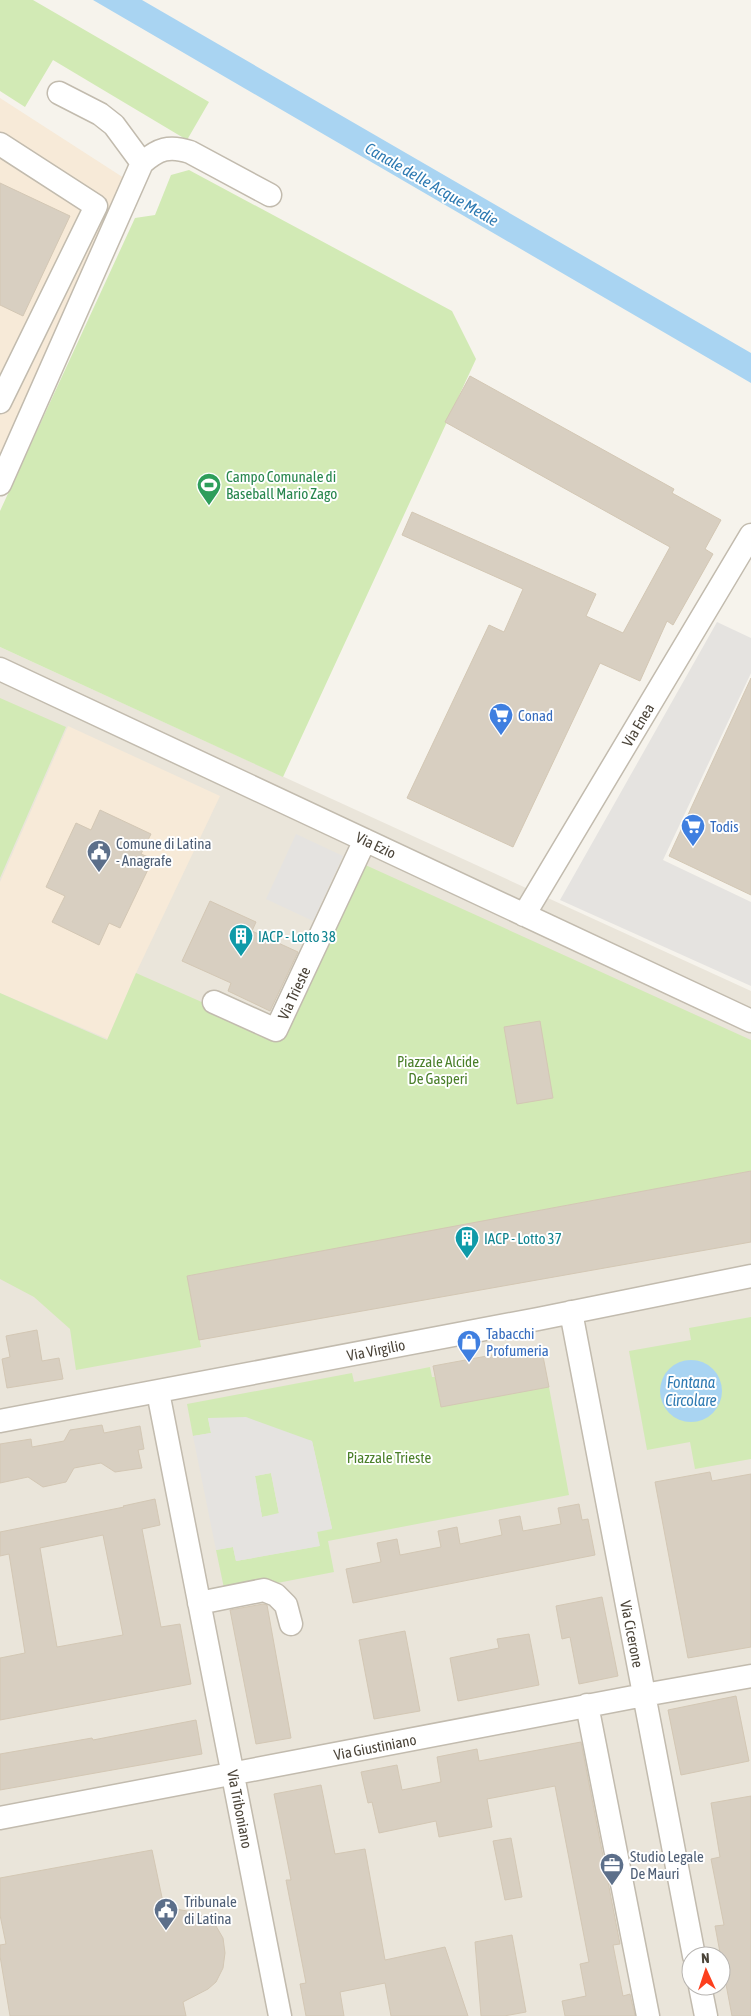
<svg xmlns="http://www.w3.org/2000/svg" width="751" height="2016" viewBox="0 0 751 2016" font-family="'Asap Condensed',sans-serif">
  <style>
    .residential { fill: #eae5da; fill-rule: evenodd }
    .commercial { fill: #f7ead8 }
    .green { fill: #d2eab5 }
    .parking { fill: #e5e3e0; fill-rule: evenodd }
    .water { fill: #a9d4f2 }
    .building { fill: #d8cfc1; stroke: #d3c7b4; fill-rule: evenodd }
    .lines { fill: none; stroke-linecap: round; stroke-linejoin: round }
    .minor-casing { stroke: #c2bbae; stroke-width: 25 }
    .minor { stroke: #fff; stroke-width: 22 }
    .labels { text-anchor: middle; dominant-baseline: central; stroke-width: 4; stroke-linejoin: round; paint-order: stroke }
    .leisure-label { font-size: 15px; fill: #27864d; stroke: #fff; text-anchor: start }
    .shop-label { font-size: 15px; fill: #366cbe; stroke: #fff; text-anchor: start }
    .street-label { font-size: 15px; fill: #4b4439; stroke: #fff }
    .service-label { font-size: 15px; fill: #4e5e75; stroke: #fff; text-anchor: start }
    .culture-label { font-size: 15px; fill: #0d838f; stroke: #fff; text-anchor: start }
    .park-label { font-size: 15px; fill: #4a7f2a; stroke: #fff }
    .water-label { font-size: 16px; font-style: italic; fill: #2e7ab2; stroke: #fff }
  </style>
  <rect width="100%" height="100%" fill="#f6f3ec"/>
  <path class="residential" d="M0,647L751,991V2016H0ZM691,1956H721V1986H691Z"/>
  <path class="commercial" d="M0,98L124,178L0,457Z
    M68,726L220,796L136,973L108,1039L0,993V882Z"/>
  <path class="green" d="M0,0H33L209,102L187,140L53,60L25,107L0,91Z
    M189,170L452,311L476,359L283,777L0,647V511L135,218L155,215L171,175Z
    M0,698L66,727L0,878Z
    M361,863L751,1040V1171L188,1276L201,1347L76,1370L70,1329L34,1297L0,1279V993L107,1040L136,973L281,1037Z
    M751,1317V1459L695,1469L690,1442L647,1450L629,1351L691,1340L689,1328Z
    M430,1367L432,1377H435L441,1406L549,1387L569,1495L328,1541L334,1572L225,1593L216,1550L233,1547L236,1561L319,1546L317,1531L332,1528L312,1441L208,1418L211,1433L193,1436L187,1404L352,1373L354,1382Z
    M271,1473L279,1514L262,1517L255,1476Z"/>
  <path class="parking" d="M717,622L751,638V673L663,860L751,902V986L560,900Z
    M296,834L343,856L313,921L266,899Z
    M246,1417L312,1441L332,1529L317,1532L320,1546L236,1561L233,1547L216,1550L193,1436L211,1433L208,1418ZM271,1473L279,1513L262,1517L255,1476Z"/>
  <path class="water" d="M93,0H142L751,353V383Z
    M660 1391a31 31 0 1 1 62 0a31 31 0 1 1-62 0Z"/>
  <path class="building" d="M0,183L70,216L23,316L0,305Z
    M470,376L674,489L672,493L721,520L705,549L713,554L673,625L667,621L640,681L600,663L513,847L407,798L489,625L504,632L523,589L402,535L412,512L596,594L586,616L623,633L670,547L445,422Z
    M751,678V895L669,856Z
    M100,810L151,834L141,854L153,859L120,928L109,923L99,945L52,922L65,896L46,887L76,823L91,830Z
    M210,901L256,922L252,931L298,952L270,1011L228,991L231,983L182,961Z
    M540,1021L553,1098L517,1104L504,1027Z
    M751,1171V1242L199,1340L187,1276Z
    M37,1330L42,1361L59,1358L63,1379L7,1388L2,1359L10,1357L6,1336Z
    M541,1346L549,1387L441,1407L433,1366Z
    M102,1425L104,1433L140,1426L144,1449L138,1450L142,1468L115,1472L101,1463L74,1468L66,1482L43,1487L28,1477L0,1483V1444L31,1439L32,1447L64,1441L70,1430Z
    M710,1472L712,1481L751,1474V1647L688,1658L655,1482Z
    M155,1499L160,1525L142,1529L161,1627L180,1624L191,1684L0,1720V1658L25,1653L9,1554L0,1556V1532L124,1507L123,1506ZM103,1535L123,1635L57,1647L40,1548Z
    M579,1504L582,1520L588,1519L595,1555L353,1603L346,1569L381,1562L377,1543L397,1539L400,1555L441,1547L438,1531L457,1527L460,1544L502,1535L499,1520L520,1516L523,1531L561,1524L558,1508Z
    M602,1597L618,1676L579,1684L570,1637L562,1639L556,1606Z
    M263,1604L267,1605L291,1738L256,1744L230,1610Z
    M405,1631L420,1711L374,1719L359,1640Z
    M529,1634L539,1685L458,1701L450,1658L499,1648L497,1639Z
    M736,1696L749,1761L681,1775L668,1710Z
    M196,1720L202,1754L0,1790V1754L92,1738L93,1740Z
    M581,1742L620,1944L613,1945L623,1996L630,1994L635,2016H565L562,2001L586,1996L580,1964L589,1962L555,1786L487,1799L492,1827L439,1837L436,1821L379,1833L372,1802L368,1803L361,1772L397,1765L402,1790L441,1782L437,1757L477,1749L479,1761Z
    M321,1785L335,1854L365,1849L385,1960L445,1947L468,2016H391L385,1983L340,1992L344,2016H306L300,1984L306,1983L286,1880H291L274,1794Z
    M751,1796V2016H732L715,1926L724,1925L711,1859L720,1857L711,1803Z
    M511,1838L522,1897L505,1900L493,1841Z
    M152,1850L164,1907L193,1912L205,1917L216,1926L223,1938L225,1953L223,1968L216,1982L208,1989L183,2002L186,2016H10L0,1956V1945L6,1944L0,1915V1878Z
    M512,1935L526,2012L504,2016H481L475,1942Z"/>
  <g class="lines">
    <defs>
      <path id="minor" d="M59,93L100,114L114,125L142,163
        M0,144L96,206L0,402
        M0,484L142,163C158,149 169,145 190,152L270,195
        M0,669L751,1021
        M524,915L751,535
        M214,1002L276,1030L365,840
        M571,1312L694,1956
        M158,1392L280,2016
        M0,1421L538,1319L751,1276
        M199,1603L264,1590L276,1595L286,1605L291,1624
        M587,1705L648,2016
        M0,1818L644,1695L751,1676
        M700,1986L706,2016"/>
    </defs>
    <use href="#minor" class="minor-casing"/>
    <use href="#minor" class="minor"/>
  </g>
  <defs>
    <symbol id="stadium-pin" viewBox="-11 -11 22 30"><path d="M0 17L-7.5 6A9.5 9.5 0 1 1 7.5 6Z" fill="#2e9e5b" stroke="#fff"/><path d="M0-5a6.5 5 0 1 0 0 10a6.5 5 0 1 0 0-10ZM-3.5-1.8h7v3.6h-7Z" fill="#fff"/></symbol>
    <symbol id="supermarket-pin" viewBox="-11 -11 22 30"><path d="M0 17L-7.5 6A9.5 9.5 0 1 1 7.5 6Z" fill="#3f7fe0" stroke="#fff"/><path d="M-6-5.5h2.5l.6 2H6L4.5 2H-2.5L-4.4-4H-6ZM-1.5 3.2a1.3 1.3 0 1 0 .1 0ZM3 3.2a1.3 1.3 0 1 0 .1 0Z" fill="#fff"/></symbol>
    <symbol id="civic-pin" viewBox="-11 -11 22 30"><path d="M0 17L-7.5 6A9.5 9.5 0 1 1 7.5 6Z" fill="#5c6f8a" stroke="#fff"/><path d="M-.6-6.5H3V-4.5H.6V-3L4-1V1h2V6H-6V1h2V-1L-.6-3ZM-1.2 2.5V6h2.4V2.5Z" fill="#fff"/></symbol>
    <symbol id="building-pin" viewBox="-11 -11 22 30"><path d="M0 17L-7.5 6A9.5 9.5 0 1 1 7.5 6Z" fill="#0f9aa8" stroke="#fff"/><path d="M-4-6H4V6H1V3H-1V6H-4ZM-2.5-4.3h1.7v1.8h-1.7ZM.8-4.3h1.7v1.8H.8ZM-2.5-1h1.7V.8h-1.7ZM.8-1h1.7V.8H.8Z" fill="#fff"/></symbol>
    <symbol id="shop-pin" viewBox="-11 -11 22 30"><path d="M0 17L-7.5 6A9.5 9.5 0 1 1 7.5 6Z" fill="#3f7fe0" stroke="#fff"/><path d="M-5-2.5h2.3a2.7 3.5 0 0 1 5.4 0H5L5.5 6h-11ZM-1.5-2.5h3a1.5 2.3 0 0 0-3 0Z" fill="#fff"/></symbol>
    <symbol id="office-pin" viewBox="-11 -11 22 30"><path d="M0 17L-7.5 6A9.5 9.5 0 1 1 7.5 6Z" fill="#5c6f8a" stroke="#fff"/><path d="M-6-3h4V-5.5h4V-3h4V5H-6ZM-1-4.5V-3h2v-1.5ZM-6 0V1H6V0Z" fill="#fff"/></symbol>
  </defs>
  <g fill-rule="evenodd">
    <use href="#stadium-pin" x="195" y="471" width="28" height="38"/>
    <use href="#supermarket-pin" x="487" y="701" width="28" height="38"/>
    <use href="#supermarket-pin" x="679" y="812" width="28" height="38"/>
    <use href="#civic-pin" x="85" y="838" width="28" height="38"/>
    <use href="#building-pin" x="227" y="922" width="28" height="38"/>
    <use href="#building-pin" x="453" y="1224" width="28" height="38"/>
    <use href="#shop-pin" x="455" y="1328" width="28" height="38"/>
    <use href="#office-pin" x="598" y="1851" width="28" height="38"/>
    <use href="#civic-pin" x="152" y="1896" width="28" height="38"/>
  </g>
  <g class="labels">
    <g class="leisure-label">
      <text x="226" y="476">Campo Comunale di<tspan x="226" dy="17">Baseball Mario Zago</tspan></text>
    </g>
    <g class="shop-label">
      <text x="518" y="715">Conad</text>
      <text x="710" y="826">Todis</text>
      <text x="486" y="1333">Tabacchi<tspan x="486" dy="17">Profumeria</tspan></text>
    </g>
    <g class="street-label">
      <text transform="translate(638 725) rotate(-59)">Via Enea</text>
      <text transform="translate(376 845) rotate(25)">Via Ezio</text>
      <text transform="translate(294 993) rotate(-65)">Via Trieste</text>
      <text transform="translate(376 1350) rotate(-11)">Via Virgilio</text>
      <text transform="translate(632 1634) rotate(79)">Via Cicerone</text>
      <text transform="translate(375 1747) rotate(-11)">Via Giustiniano</text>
      <text transform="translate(240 1809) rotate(79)">Via Triboniano</text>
    </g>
    <g class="service-label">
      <text x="116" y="843">Comune di Latina<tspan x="116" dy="17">- Anagrafe</tspan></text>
      <text x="630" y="1856">Studio Legale<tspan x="630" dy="17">De Mauri</tspan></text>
      <text x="184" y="1901">Tribunale<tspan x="184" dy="17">di Latina</tspan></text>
    </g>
    <g class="culture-label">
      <text x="258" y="936">IACP - Lotto 38</text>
      <text x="484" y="1238">IACP - Lotto 37</text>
    </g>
    <g class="park-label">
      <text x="438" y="1061">Piazzale Alcide<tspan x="438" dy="17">De Gasperi</tspan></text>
      <text x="389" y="1457">Piazzale Trieste</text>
    </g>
    <g class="water-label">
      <text transform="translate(432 184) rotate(30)">Canale delle Acque Medie</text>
      <text x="691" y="1382">Fontana<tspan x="691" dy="18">Circolare</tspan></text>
    </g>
  </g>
  <g transform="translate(706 1971) rotate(357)"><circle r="24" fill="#ffffff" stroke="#b7b4b0"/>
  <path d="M0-4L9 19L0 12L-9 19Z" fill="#fc3f1d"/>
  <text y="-8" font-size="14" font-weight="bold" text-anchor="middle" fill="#4b4439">N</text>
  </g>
</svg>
